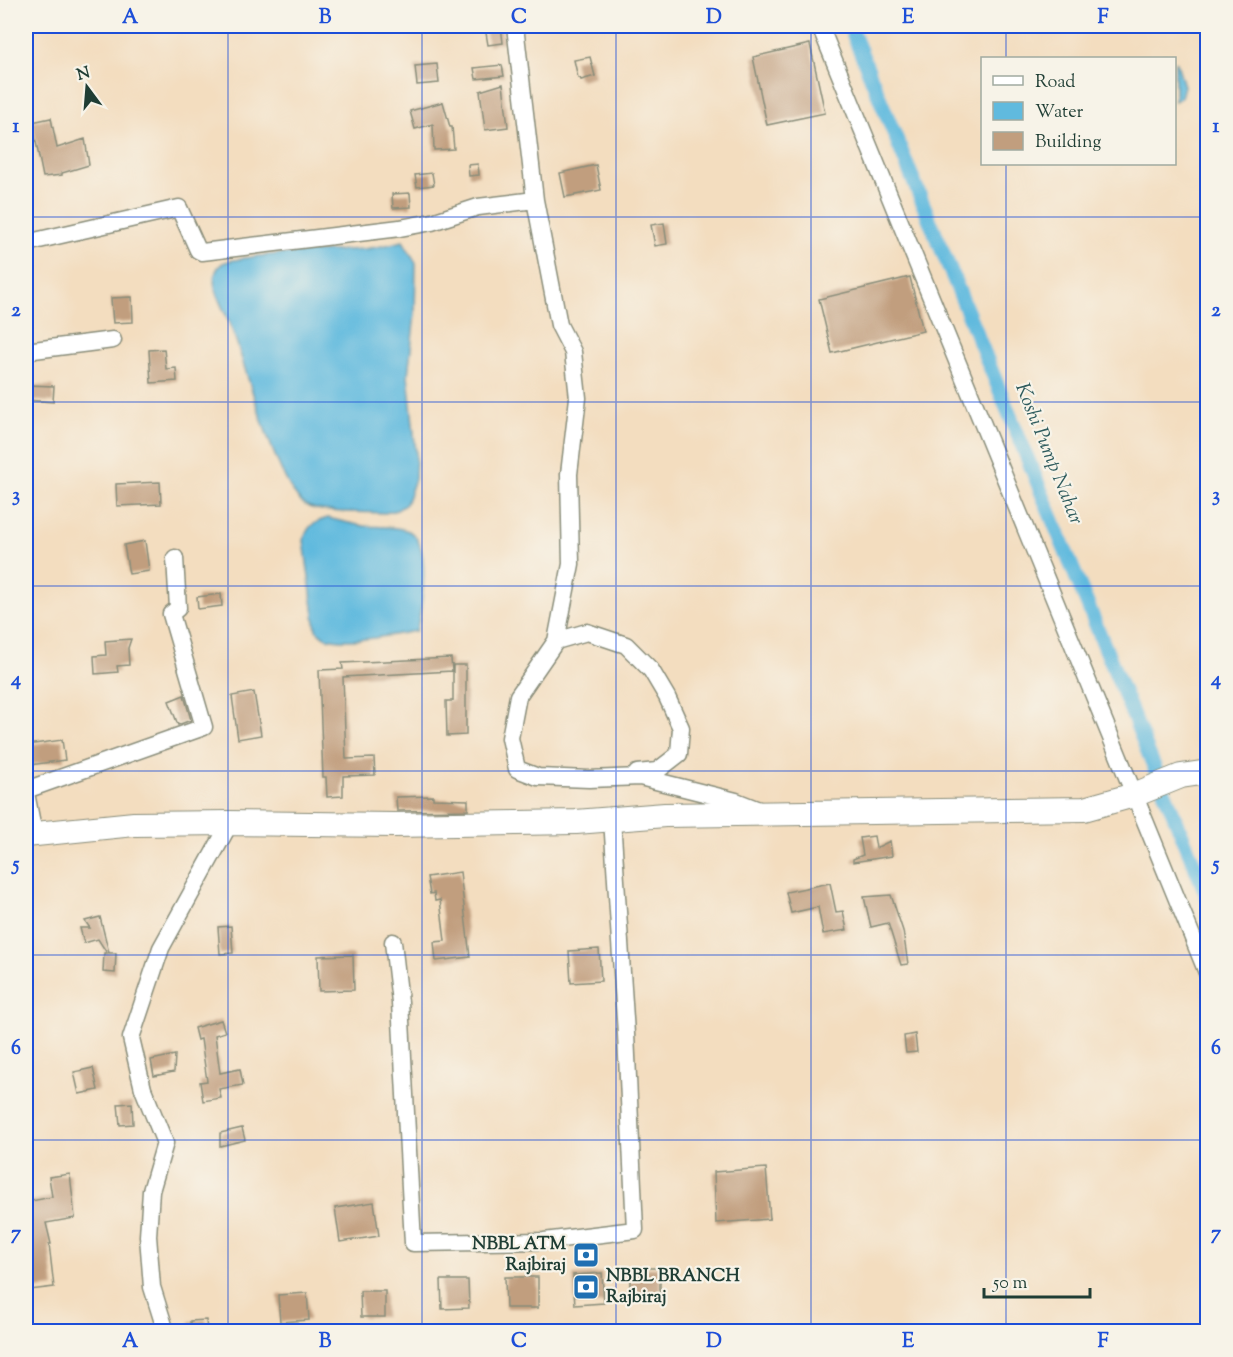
<svg xmlns="http://www.w3.org/2000/svg" width="1233" height="1357" viewBox="0 0 1233 1357" font-family="'Sorts Mill Goudy',serif">
  <style>
    .water { fill: #60bade; stroke: #407c89; stroke-width: 1.5 }
    .lines { fill: none; stroke-linecap: round; stroke-linejoin: round }
    .canal { stroke: #60bade; stroke-width: 15 }
    .building { fill: #c19e7e }
    .street-casing { stroke: #898d7a; stroke-width: 19 }
    .secondary-casing { stroke: #898d7a; stroke-width: 26 }
    .street { stroke: #fff; stroke-width: 16 }
    .secondary { stroke: #fff; stroke-width: 24 }
    .grid { fill: none; stroke: #1d4ed8; stroke-width: 1.5; stroke-opacity: 0.55 }
    .labels { text-anchor: middle; dominant-baseline: central; stroke-width: 4.5; stroke-linejoin: round; paint-order: stroke }
    .poi-label { font-size: 18px; font-weight: bold; fill: #1f3d34; stroke: #f7f3e8; text-anchor: end }
    .water-label { font-size: 20px; font-style: italic; fill: #2f5c5e; stroke: #f7f3e8 }
    .neatline { fill: none; stroke: #1d4ed8; stroke-width: 2 }
    .grid-label { font-size: 20px; text-anchor: middle; font-weight: bold; fill: #1d4ed8 }
  </style>
  <rect width="100%" height="100%" fill="#f7f3e8"/>
  <filter id="ink" filterUnits="userSpaceOnUse"><feTurbulence type="fractalNoise" baseFrequency=".0167" numOctaves="2"/><feDisplacementMap in="SourceGraphic" scale="12" xChannelSelector="R" yChannelSelector="G"/><feConvolveMatrix kernelMatrix="1 2 1 2 8 2 1 2 1" color-interpolation-filters="sRGB"/></filter>
  <filter id="wash" filterUnits="userSpaceOnUse"><feTurbulence type="fractalNoise" baseFrequency=".008" numOctaves="4" result="noise"/><feDisplacementMap in="SourceGraphic" scale="24" xChannelSelector="R" yChannelSelector="G"/><feGaussianBlur stdDeviation="1.35" result="paint"/><feColorMatrix in="noise" values="0 0 0 0 0 0 0 0 0 0 0 0 0 0 0 0 0 1.4 0 .05"/><feComposite in="paint" operator="in"/></filter>
  <g filter="url(#wash)">
    <rect width="100%" height="100%" fill="#f3ddbf"/>
    <path class="water" d="M1175,62L1177,63L1184,86L1181,97L1175,101Z
      M403,241L416,263L415,314L408,375L416,453L415,479L406,504L397,510L385,513C367,512 319,514 305,505C277,487 245,364 232,329C227,315 218,302 215,287C213,279 215,268 223,263C229,260 238,260 245,258C284,252 324,252 363,249C377,248 390,244 403,241Z
      M328,518C340,521 352,524 364,526C378,527 393,526 406,530C434,539 422,610 416,631C392,635 352,644 327,638C323,637 320,633 316,630L304,540C307,526 314,522 328,518Z"/>
    <g class="lines">
      <path class="canal" d="M850,26L1208,898"/>
    </g>
    <g id="blocks">
      <path class="building" d="M501,26L503,43L488,45L485,27Z
        M810,44L825,113L767,125L753,57Z
        M590,57L595,76L581,80L580,78H578L574,60Z
        M437,64L439,83L417,85L415,66Z
        M502,65L504,76L476,79L474,68Z
        M503,84L508,127L485,130L480,91Z
        M443,102L450,127H452L454,149L434,150L433,124L415,129L410,111Z
        M51,118L57,148L85,139L89,165L62,173V175L43,177L32,122Z
        M478,164L479,175L469,176L468,165Z
        M596,165L601,190L565,197L560,173Z
        M432,173L434,185L417,187L415,175Z
        M410,193L411,207L393,208L392,194Z
        M664,223L667,244L655,246L651,225Z
        M910,277L923,331L832,353L819,299Z
        M132,297L133,322L113,323L111,298Z
        M164,349L166,369L176,368L177,381L151,383L149,350Z
        M27,385L54,386L53,402L26,400Z
        M160,482L161,504L117,506L116,484Z
        M145,541L149,571L129,574L124,545Z
        M221,594L222,606L198,609L197,597Z
        M131,639L128,648L129,665L117,666L118,672L95,674L94,656L106,655L105,641Z
        M451,658L452,671L343,677L346,759L374,758L375,775L343,776V796L327,797L326,777H323L319,670L343,669L342,663Z
        M453,665H466V735L447,736L446,701H453Z
        M254,692L261,735L238,739L232,696Z
        M184,695L191,720L178,725L169,701Z
        M62,740L65,760L30,765L27,745Z
        M433,796V799L468,800V810L397,811L396,797Z
        M874,836L876,848L890,841L892,856L853,862V859L863,855L860,838Z
        M460,872L470,957L436,961L434,942L445,941L440,900L435,901L434,893L430,894L427,877Z
        M830,883L836,912L843,911L847,930L823,934L818,907L791,913L786,892Z
        M891,895L903,931L908,964L901,965L888,923L871,927L864,897Z
        M100,917L109,953H116L115,973L103,972L104,953H107L98,939L84,943L80,928H90L85,921Z
        M231,926L233,953L220,954L218,927Z
        M599,949L601,981L571,983L569,951Z
        M353,955L354,990L319,991L318,956Z
        M221,1020L225,1032L215,1035L220,1073L240,1069L243,1085L219,1089L221,1098L203,1101L200,1082L207,1081L201,1039L197,1040L194,1028Z
        M915,1034L917,1052L906,1053L904,1036Z
        M175,1055L174,1072L154,1076L151,1060Z
        M93,1068L98,1090L79,1094L74,1072Z
        M132,1103L133,1124L120,1125L118,1104Z
        M242,1128L245,1140L220,1146V1133Z
        M766,1168L770,1219L716,1223L714,1172Z
        M70,1174L75,1218L46,1223L51,1244H49L54,1287L30,1290L26,1252V1202L52,1197L49,1177Z
        M374,1202L379,1236L340,1242L335,1208Z
        M630,1268H660V1297H630Z
        M602,1273L604,1303L575,1305L573,1275Z
        M505,1277H538V1308H506Z
        M441,1280H468L469,1308L442,1309Z
        M360,1291H385V1317H361Z
        M307,1293L309,1320L280,1322L278,1295Z
        M206,1320L207,1332H191L190,1321Z"/>
    </g>
  </g>
  <g filter="url(#ink)">
    <use href="#blocks" fill-opacity="0" stroke="#898d7a" stroke-width="1.5"/>
    <g class="lines">
      <defs>
        <path id="street" d="M515,26L535,200L559,325L573,352L578,398L569,474L571,564L556,641L518,696L510,738L517,769L538,777L589,779L640,777L736,801L759,810
          M820,26L1208,975
          M26,243L179,208L198,250L202,252L400,228L432,222L478,207L535,200
          M26,351L113,340
          M556,641L587,632L626,645L651,670L667,697L681,728L679,754L657,771L637,773
          M26,790L204,727L171,614L178,608L175,558
          M26,793L34,834
          M393,942L400,1002L413,1243L544,1241L635,1230L626,1034L612,819
          M166,1332L152,1287L148,1236L151,1191L165,1143L143,1089L131,1038L161,948L230,823"/>
        <path id="secondary" d="M26,835L134,824L230,823L394,825L576,822L665,815L1084,809L1134,795L1181,776L1208,772"/>
      </defs>
      <use href="#street" class="street-casing"/>
      <use href="#secondary" class="secondary-casing"/>
      <use href="#street" class="street"/>
      <use href="#secondary" class="secondary"/>
    </g>
  </g>
  <path class="grid" d="M228,26V1332M422,26V1332M616,26V1332M811,26V1332M1006,26V58M1006,164V1332M26,217H1208M26,402H1208M26,586H1208M26,771H1208M26,955H1208M26,1140H1208"/>
  <defs>
    <symbol id="bank-square" viewBox="-11 -11 22 22"><rect x="-9" y="-9" width="18" height="18" rx="4" fill="#1f6fb2" stroke="#f7f3e8"/><path d="M-6-4H6V4H-6ZM0-2.3a2.3 2.3 0 1 0 0 4.6a2.3 2.3 0 1 0 0-4.6Z" fill="#fff"/></symbol>
  </defs>
  <g fill-rule="evenodd">
    <use href="#bank-square" x="571" y="1240" width="30" height="30"/>
    <use href="#bank-square" x="571" y="1272" width="30" height="30"/>
  </g>
  <g class="labels">
    <g class="poi-label">
      <text x="566" y="1245">NBBL ATM<tspan x="566" dy="21">Rajbiraj</tspan></text>
      <text x="606" y="1277" text-anchor="start">NBBL BRANCH<tspan x="606" dy="21">Rajbiraj</tspan></text>
    </g>
    <g class="water-label">
      <text transform="translate(1048 454) rotate(68)">Koshi Pump Nahar</text>
    </g>
  </g>
  <rect width="1233" height="1357" fill="none" stroke="#f7f3e8" stroke-width="66"/>
  <rect x="981" y="57" width="195" height="108" fill="#f7f3e8" stroke="#a1aaa0" stroke-width="1.5"/>
  <rect x="993" y="76" width="30" height="9" fill="#ffffff" stroke="#a1aaa0" stroke-width="1.5"/>
  <text x="1035" y="87" font-size="18" fill="#1f3d34">Road</text>
  <rect x="993" y="102" width="30" height="18" fill="#60bade" stroke="#a1aaa0" stroke-width="1.5"/>
  <text x="1035" y="117" font-size="18" fill="#1f3d34">Water</text>
  <rect x="993" y="132" width="30" height="18" fill="#c19e7e" stroke="#a1aaa0" stroke-width="1.5"/>
  <text x="1035" y="147" font-size="18" fill="#1f3d34">Building</text>
  <g transform="translate(87 87) rotate(344)" stroke="#f7f3e8" stroke-width="4.5" paint-order="stroke">
  <path d="M0-4.5L10 22L0 15L-10 22Z" fill="#1f3d34"/>
  <text y="-9" font-size="16" font-weight="bold" text-anchor="middle" fill="#1f3d34">N</text>
  </g>
  <path d="M984 1288v9h106v-9" fill="none" stroke="#1f3d34" stroke-width="3"/>
  <text x="993" y="1288" font-size="18" fill="#1f3d34" stroke="#f7f3e8" stroke-width="4.5" paint-order="stroke">50 m</text>
  <rect x="33" y="33" width="1167" height="1291" class="neatline"/>
  <g class="grid-label">
    <text x="130" y="23">A</text>
    <text x="325" y="23">B</text>
    <text x="519" y="23">C</text>
    <text x="714" y="23">D</text>
    <text x="908" y="23">E</text>
    <text x="1103" y="23">F</text>
    <text x="16" y="132">1</text>
    <text x="1216" y="132">1</text>
    <text x="16" y="316">2</text>
    <text x="1216" y="316">2</text>
    <text x="16" y="501">3</text>
    <text x="1216" y="501">3</text>
    <text x="16" y="685">4</text>
    <text x="1216" y="685">4</text>
    <text x="16" y="870">5</text>
    <text x="1216" y="870">5</text>
    <text x="16" y="1054">6</text>
    <text x="1216" y="1054">6</text>
    <text x="16" y="1239">7</text>
    <text x="1216" y="1239">7</text>
    <text x="130" y="1347">A</text>
    <text x="325" y="1347">B</text>
    <text x="519" y="1347">C</text>
    <text x="714" y="1347">D</text>
    <text x="908" y="1347">E</text>
    <text x="1103" y="1347">F</text>
  </g>
</svg>
